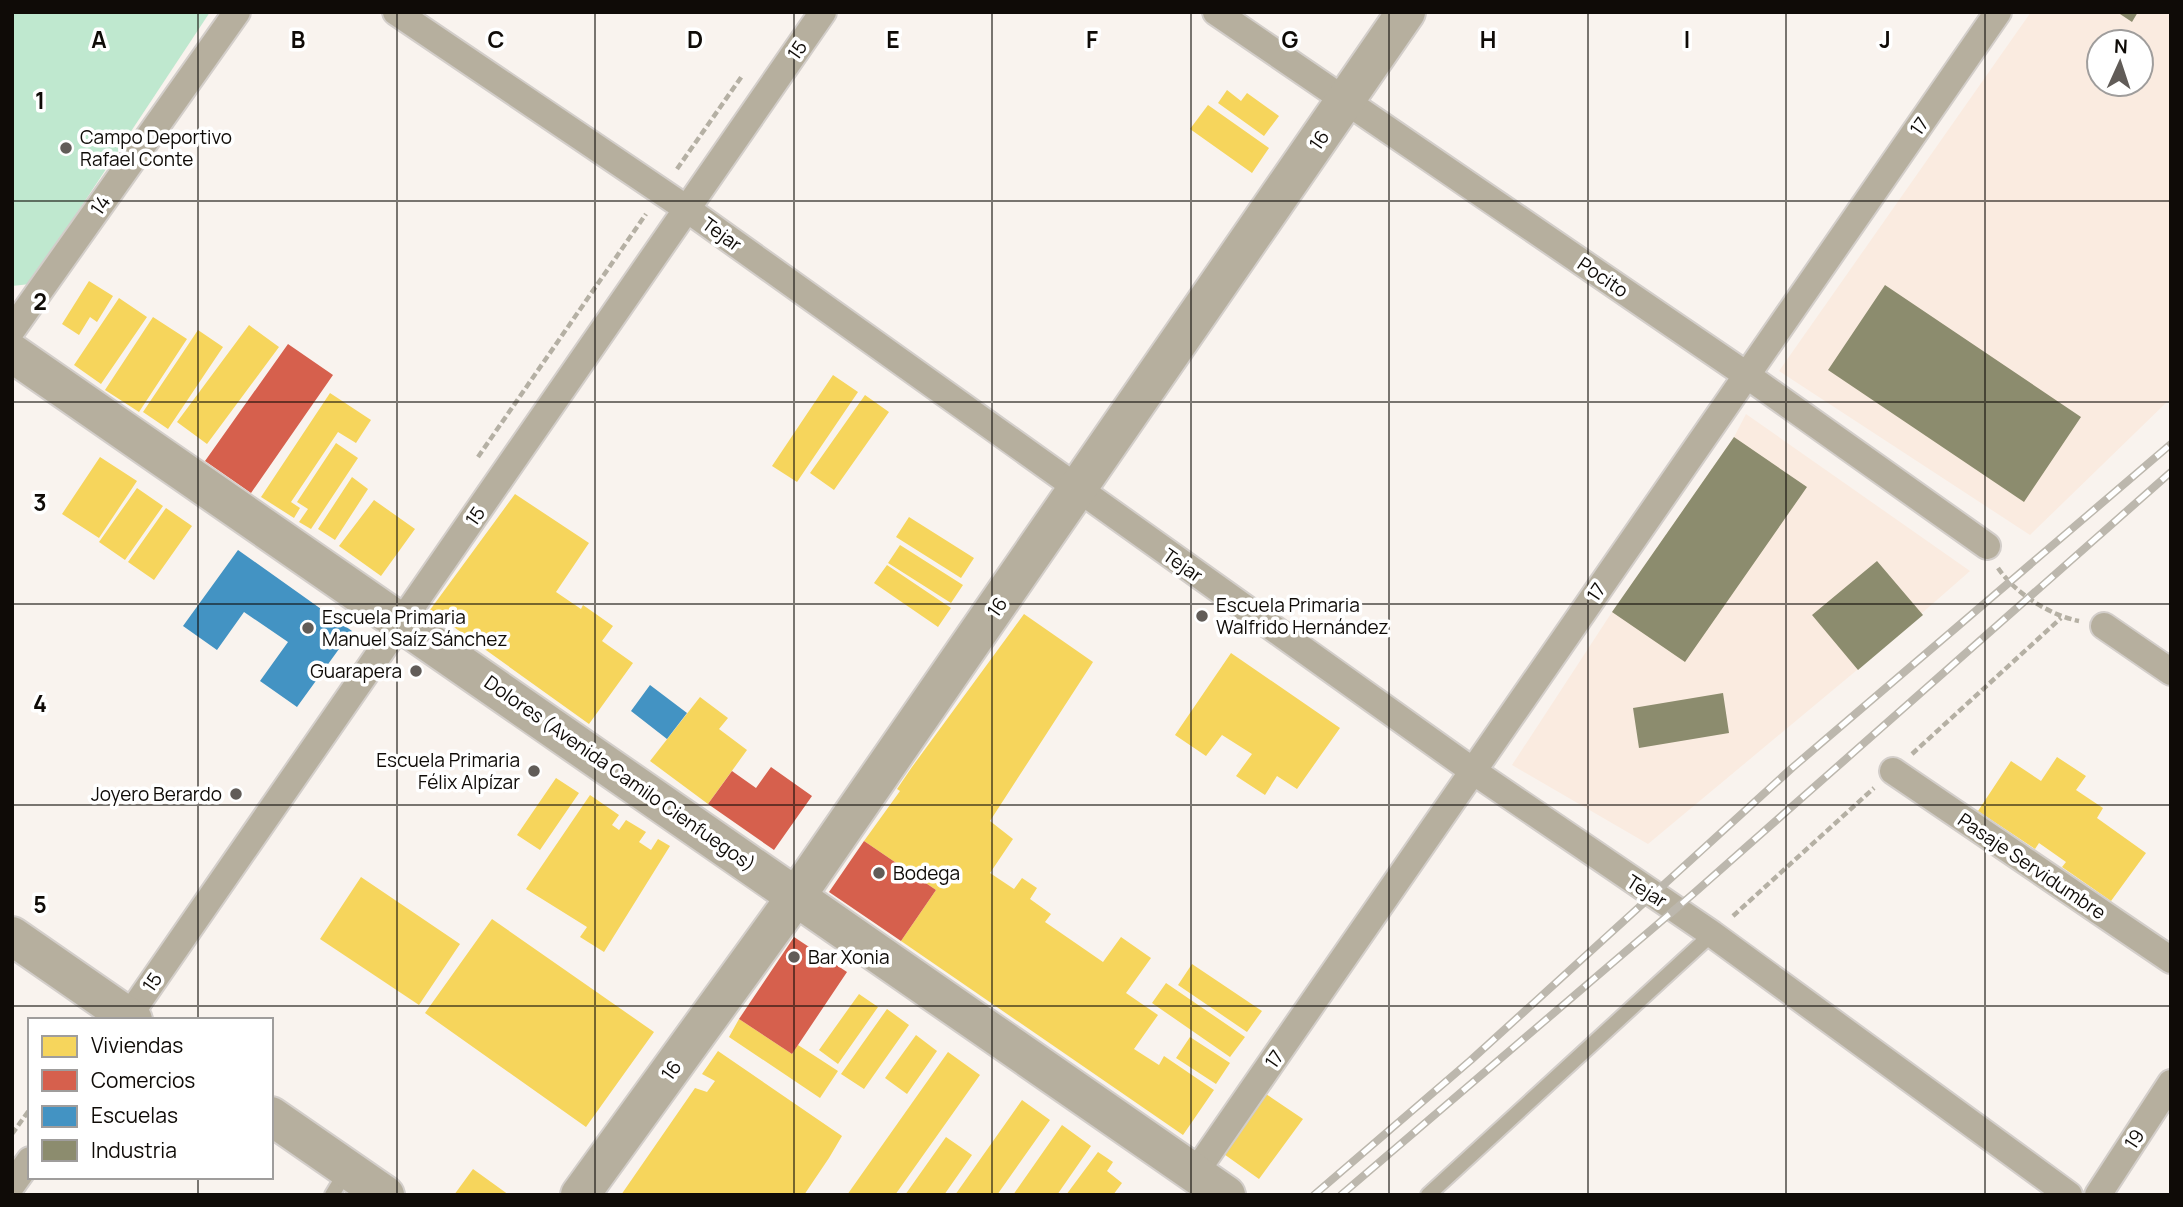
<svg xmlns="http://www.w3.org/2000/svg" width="2183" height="1207" viewBox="0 0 2183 1207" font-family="Manrope,sans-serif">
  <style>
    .built { fill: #faebe0; fill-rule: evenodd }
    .green { fill: #bfe8cf }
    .homes { fill: #f6d55c }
    .shops { fill: #d6604d }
    .schools { fill: #4393c3 }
    .industry { fill: #8c8c6e }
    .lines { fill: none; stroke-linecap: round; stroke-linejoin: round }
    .lane-casing { stroke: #d3ceca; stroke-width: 18 }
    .street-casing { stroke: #d3ceca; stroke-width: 30 }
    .secondary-casing { stroke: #d3ceca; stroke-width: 42 }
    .path { stroke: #b5b0a4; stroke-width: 4.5; stroke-dasharray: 7 3.5; stroke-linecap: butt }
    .lane { stroke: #b6af9e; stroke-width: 14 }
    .street { stroke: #b6af9e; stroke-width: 26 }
    .secondary { stroke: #b6af9e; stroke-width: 38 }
    .rail-casing { stroke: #bcb7ad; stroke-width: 8 }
    .rail { stroke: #fff; stroke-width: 5; stroke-dasharray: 16; stroke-linecap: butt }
    .grid { fill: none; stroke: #0f0b07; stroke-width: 2; stroke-opacity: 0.55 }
    .poi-dot { fill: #615c58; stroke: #fff; stroke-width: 2.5 }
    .labels { text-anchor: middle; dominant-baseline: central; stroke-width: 7; stroke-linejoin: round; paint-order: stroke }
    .street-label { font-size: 19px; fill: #0f0b07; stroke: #fff }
    .poi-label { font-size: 19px; fill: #0f0b07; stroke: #fff; text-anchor: start }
    .grid-label { font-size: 23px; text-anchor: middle; font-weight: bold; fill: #0f0b07; stroke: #fff; stroke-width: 7; stroke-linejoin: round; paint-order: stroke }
  </style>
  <rect width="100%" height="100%" fill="#f9f3ee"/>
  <path class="built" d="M2031,12H2171V398L2030,535L1779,371ZM2099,42H2141V84H2099Z
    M1746,414L1970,571L1857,670L1648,844L1512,765L1612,612L1734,437Z"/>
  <path class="green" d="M12,12H210L30,284L12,286Z"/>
  <path class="homes" d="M1227,90L1241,101L1247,93L1279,116L1264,136L1218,103Z
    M1208,105L1269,148L1252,173L1190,129Z
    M89,281L113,296L97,322L90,317L79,335L62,324Z
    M119,298L147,317L101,384L74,365Z
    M153,317L187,339L139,412L105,390Z
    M249,325L279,347L207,444L177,422Z
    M198,330L223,347L168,429L143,412Z
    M833,375L858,392L797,482L772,466Z
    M330,393L371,420L356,443L338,432L291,502L300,508L294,518L261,497Z
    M865,395L889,412L834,490L810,473Z
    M336,443L358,458L311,529L299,522L308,509L297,502Z
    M100,457L137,481L99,538L62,514Z
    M352,477L368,489L335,540L318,529Z
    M137,488L163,506L125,560L99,542Z
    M515,494L589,543L556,592L581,609L583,605L613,626L602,641L633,663L589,724L430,610Z
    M374,500L415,529L381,576L339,546Z
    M166,508L192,526L154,580L128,562Z
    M909,517L974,558L961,578L896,537Z
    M900,545L963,585L951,603L888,563Z
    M887,565L951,608L938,627L874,583Z
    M1024,614L1093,662L990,821L1013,839L990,873L1014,889L1022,878L1037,888L1030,899L1051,914L1045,922L1103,962L1121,937L1151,958L1126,993L1158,1015L1134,1049L1159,1065L1164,1056L1214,1090L1183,1135L901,941L936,890L864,841L900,791L897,789L912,767Z
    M1231,653L1340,728L1297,789L1277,776L1265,795L1236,776L1252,754L1222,735L1206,756L1175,735Z
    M700,697L728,718L719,729L747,750L708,804L650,761Z
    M2057,757L2086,776L2076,790L2103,808L2097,818L2146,853L2111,901L2062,867L2066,862L2039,843L2035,849L1978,811L2011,761L2041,781Z
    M556,778L579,793L540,850L517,835Z
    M590,795L619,815L612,825L619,830L626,820L646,832L639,842L651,850L658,839L670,846L604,952L580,937L587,927L526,889Z
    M361,877L460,944L419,1005L320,939Z
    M492,919L654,1032L586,1127L425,1013Z
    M1192,964L1262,1011L1247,1032L1178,985Z
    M1166,983L1245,1037L1230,1057L1152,1003Z
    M859,994L878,1007L838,1064L819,1050Z
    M887,1009L909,1025L864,1089L841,1074Z
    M739,1019L792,1054L798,1045L838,1071L820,1098L729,1037Z
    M916,1035L937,1051L907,1094L885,1078Z
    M1190,1037L1230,1063L1216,1084L1176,1058Z
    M718,1051L842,1136L829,1158L804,1195H621L695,1088L707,1092L715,1081L702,1074Z
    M948,1052L980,1075L895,1195H847Z
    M1263,1092L1303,1119L1259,1179L1221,1152Z
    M1022,1100L1050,1120L997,1195H955Z
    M1062,1125L1091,1146L1057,1195H1013Z
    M946,1137L972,1155L944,1195H905Z
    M1098,1152L1113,1162L1107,1171L1122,1183L1113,1195H1066Z
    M473,1169L509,1195H454Z"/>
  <path class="shops" d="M288,344L333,375L251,493L205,461Z
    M771,767L812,796L774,850L708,804L732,771L756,788Z
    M864,841L936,890L901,941L829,892Z
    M794,937L847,972L792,1054L739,1019Z"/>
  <path class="schools" d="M238,550L352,631L297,707L260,681L288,642L244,612L217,650L183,626Z
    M650,685L687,713L667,739L631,711Z"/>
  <path class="industry" d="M2117,12H2138L2132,22Z
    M1885,285L2081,417L2024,502L1828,370Z
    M1734,437L1807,487L1685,662L1612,612Z
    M1877,561L1923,615L1858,670L1812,615Z
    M1723,693L1729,733L1639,748L1633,708Z"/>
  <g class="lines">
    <defs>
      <path id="lane" d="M332,1195L347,1170
        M1428,1195L1712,934"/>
      <path id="street" d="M396,12L687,209L1473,771L1712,934L2069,1195
        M1216,12L1745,374L1987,546
        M12,330L237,12
        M2104,626L2171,672
        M1893,771L2171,960
        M126,1020L823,12
        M1195,1173L1998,12
        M12,1185L30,1160
        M2098,1195L2171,1083"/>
      <path id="secondary" d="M12,353L1226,1195
        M12,936L133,1020
        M271,1116L385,1195
        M580,1195L795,898L1406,12"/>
    </defs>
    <use href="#lane" class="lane-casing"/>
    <use href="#street" class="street-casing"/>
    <use href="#secondary" class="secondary-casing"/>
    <path class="path" d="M677,169L742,76
      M478,457L646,214
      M1998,568C2015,593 2049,615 2079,621
      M1912,754L2061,618
      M1733,916L1874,788
      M12,1134L30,1109"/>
    <use href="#lane" class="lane"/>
    <use href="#street" class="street"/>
    <use href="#secondary" class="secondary"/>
    <defs>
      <path id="rail" d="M1314,1195L1471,1060L1792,768L2171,444
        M1341,1195L1693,894L2171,472"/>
    </defs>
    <use href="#rail" class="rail-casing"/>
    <use href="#rail" class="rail"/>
  </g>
  <path class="grid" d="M198,12V1020M397,12V1195M595,12V1195M794,12V1195M992,12V1195M1191,12V1195M1389,12V1195M1588,12V1195M1786,12V1195M1985,12V1195M12,201H2171M12,402H2171M12,604H2171M12,805H2171M12,1006H2171M198,1177V1195"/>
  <g class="poi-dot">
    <circle cx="66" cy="148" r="7"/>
    <circle cx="1202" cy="616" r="7"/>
    <circle cx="308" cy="628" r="7"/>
    <circle cx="416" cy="671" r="7"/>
    <circle cx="534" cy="771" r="7"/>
    <circle cx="236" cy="794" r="7"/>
    <circle cx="879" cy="873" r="7"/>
    <circle cx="794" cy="957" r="7"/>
  </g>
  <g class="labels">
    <g class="street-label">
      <text transform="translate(797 50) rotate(-55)">15</text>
      <text transform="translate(1919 126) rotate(-55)">17</text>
      <text transform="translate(1319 140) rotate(-55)">16</text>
      <text transform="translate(100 205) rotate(-55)">14</text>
      <text transform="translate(722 234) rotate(36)">Tejar</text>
      <text transform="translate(1603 277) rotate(34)">Pocito</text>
      <text transform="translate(475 516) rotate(-55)">15</text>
      <text transform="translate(1183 565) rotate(35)">Tejar</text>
      <text transform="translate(1596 592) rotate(-56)">17</text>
      <text transform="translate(997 607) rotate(-55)">16</text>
      <text transform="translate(620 773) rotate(35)">Dolores (Avenida Camilo Cienfuegos)</text>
      <text transform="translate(2032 866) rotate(34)">Pasaje Servidumbre</text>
      <text transform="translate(1647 891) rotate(33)">Tejar</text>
      <text transform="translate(152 982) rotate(-55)">15</text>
      <text transform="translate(1274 1059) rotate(-55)">17</text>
      <text transform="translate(671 1070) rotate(-54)">16</text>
      <text transform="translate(2134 1139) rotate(-57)">19</text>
    </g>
    <g class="poi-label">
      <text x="80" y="137">Campo Deportivo<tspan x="80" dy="22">Rafael Conte</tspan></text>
      <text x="1216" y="605">Escuela Primaria<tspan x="1216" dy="22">Walfrido Hernández</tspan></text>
      <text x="322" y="617">Escuela Primaria<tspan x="322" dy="22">Manuel Saíz Sánchez</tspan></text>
      <text x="402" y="671" text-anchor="end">Guarapera</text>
      <text x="520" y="760" text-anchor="end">Escuela Primaria<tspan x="520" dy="22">Félix Alpízar</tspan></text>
      <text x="222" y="794" text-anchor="end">Joyero Berardo</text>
      <text x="893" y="873">Bodega</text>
      <text x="808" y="957">Bar Xonia</text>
    </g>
  </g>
  <g class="grid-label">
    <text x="99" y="48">A</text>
    <text x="298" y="48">B</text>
    <text x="496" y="48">C</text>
    <text x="695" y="48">D</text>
    <text x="893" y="48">E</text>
    <text x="1092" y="48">F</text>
    <text x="1290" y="48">G</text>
    <text x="1488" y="48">H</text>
    <text x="1687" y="48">I</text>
    <text x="1885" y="48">J</text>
    <text x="40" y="109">1</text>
    <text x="40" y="310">2</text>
    <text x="40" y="511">3</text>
    <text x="40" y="712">4</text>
    <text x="40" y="913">5</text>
  </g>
  <rect width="2183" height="1207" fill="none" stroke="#0f0b07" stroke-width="28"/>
  <rect x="28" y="1018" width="245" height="161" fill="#ffffff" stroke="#9f9d9c" stroke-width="2"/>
  <rect x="42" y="1036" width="35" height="21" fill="#f6d55c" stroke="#9f9d9c" stroke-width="2"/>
  <text x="91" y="1053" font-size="21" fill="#0f0b07">Viviendas</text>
  <rect x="42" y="1070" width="35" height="21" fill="#d6604d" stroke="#9f9d9c" stroke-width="2"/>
  <text x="91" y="1088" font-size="21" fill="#0f0b07">Comercios</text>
  <rect x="42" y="1106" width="35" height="21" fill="#4393c3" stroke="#9f9d9c" stroke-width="2"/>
  <text x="91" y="1123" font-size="21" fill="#0f0b07">Escuelas</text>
  <rect x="42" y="1140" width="35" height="21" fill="#8c8c6e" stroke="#9f9d9c" stroke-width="2"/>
  <text x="91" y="1158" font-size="21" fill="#0f0b07">Industria</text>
  <g transform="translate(2120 63) rotate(3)"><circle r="33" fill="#ffffff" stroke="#9f9d9c" stroke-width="2"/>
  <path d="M0-5L12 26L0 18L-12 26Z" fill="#615c58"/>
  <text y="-10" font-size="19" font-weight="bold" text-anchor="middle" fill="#0f0b07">N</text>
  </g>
</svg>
